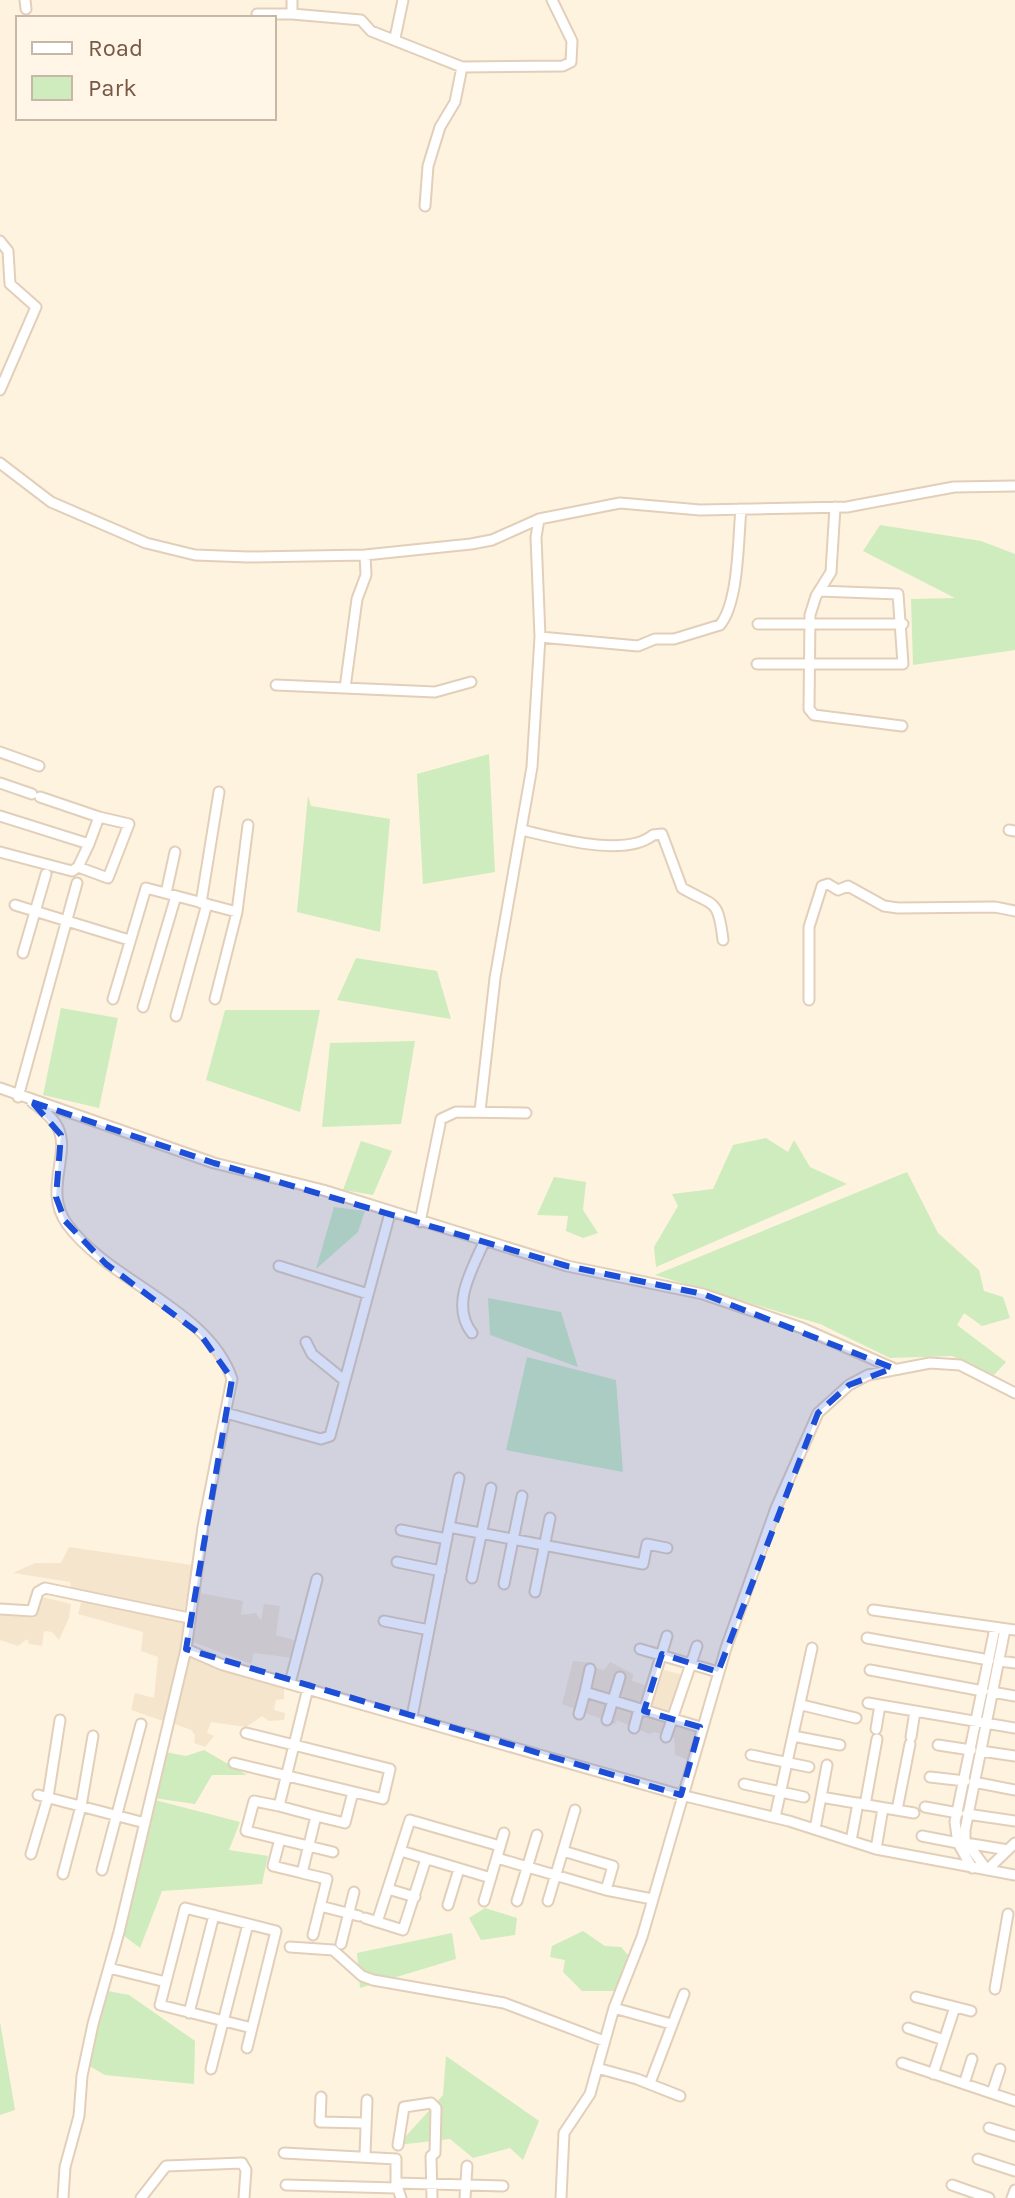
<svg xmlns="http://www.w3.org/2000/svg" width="1015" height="2198" viewBox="0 0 1015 2198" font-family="Karla,sans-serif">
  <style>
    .residential { fill: #f6e5cd }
    .green { fill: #ceecbd }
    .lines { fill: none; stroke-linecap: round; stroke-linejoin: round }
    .street-casing { stroke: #e2cfba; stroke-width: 13 }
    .street { stroke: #fff; stroke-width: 9 }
    .marked { fill: #1d4ed8; fill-opacity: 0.2; stroke: #1d4ed8; stroke-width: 6; stroke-dasharray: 16 10; stroke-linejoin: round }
  </style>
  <rect width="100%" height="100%" fill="#fef3df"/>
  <path class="residential" d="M69,1547L192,1565L184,1612L91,1594L71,1587L70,1582L13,1573L35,1563H61Z
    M199,1593L243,1601L241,1615L256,1613L261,1621L264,1604L280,1606L276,1635L297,1641L294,1658L254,1653L251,1664L193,1642Z
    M43,1597L71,1604L69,1618L59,1640L52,1632L44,1631L42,1646L29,1644L27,1639L18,1646L0,1640V1615L35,1618Z
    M82,1599L187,1621L166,1722L131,1710L135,1693L154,1698L158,1657L141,1651L143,1632L78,1614Z
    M188,1654L284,1682V1699L276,1700L274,1710L285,1713L284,1720L269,1721L262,1716L246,1727L211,1722L207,1733L214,1736L205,1747L194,1743L195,1735L191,1730L175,1724Z
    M573,1661L594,1663L595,1668L604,1670L610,1662L633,1674L632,1681L651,1687L660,1669L684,1675L670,1715L698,1726L689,1760L675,1755L674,1738L654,1732L649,1734L617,1720L615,1724L562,1704Z"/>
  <path class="green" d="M880,525L981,541L1015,554V650L913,665L911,599L955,598L863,551Z
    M489,754L495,872L423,884L417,774Z
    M308,796L311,806L390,819L380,932L297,912Z
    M356,958L437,971L451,1019L337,1000Z
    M61,1008L118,1018L99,1108L43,1095Z
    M225,1010H320L300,1112L206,1080Z
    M415,1041L401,1124L322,1127L330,1043Z
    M766,1138L788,1152L794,1140L810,1167L847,1184L656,1267L654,1247L678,1206L672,1194L713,1189L733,1145Z
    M361,1141L392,1151L373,1195L343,1190Z
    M907,1172L938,1233L979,1270L984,1291L1003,1297L1010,1318L982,1326L964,1313L957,1325L1006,1362L994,1375L952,1356L890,1358L820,1324L655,1275Z
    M554,1177L586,1182L583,1210L598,1233L583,1238L566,1231L568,1216L537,1215Z
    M334,1207L365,1211L358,1232L316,1269Z
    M488,1298L561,1312L578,1367L490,1335Z
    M527,1357L616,1380L623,1472L506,1450Z
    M204,1750L247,1775H212L195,1804L154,1798L165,1752L186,1756Z
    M151,1799L240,1822L229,1850L268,1856L262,1884L162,1891L140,1948L119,1932Z
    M485,1908L517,1918L515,1935L481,1940L469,1918Z
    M583,1931L605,1946L621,1947L628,1955L623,1978L614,1991H582L563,1972L565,1960L550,1957L552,1946Z
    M452,1933L456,1959L360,1988L357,1953Z
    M103,1990L129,1995L195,2041L194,2084L105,2075L86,2064Z
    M0,2022L15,2110L0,2115Z
    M446,2056L539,2121L523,2160L510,2148L473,2158L450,2139L398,2145L443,2095Z"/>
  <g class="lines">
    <defs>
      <path id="street" d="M25,0L26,9
        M292,0V14L361,20L371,31L462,67L563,66L571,62L572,41L552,0
        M257,14H292
        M395,38L403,0
        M425,206L428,166L440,127L455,102L462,67
        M0,241L8,251L10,284L36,307L0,390
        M0,463L51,502L146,543L195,555L248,557L365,555L471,544L492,540L539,519L620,503L700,510L847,507L954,487L1015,486
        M835,507L831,572L816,596L810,615L809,709L814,715L902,726
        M758,624H903
        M540,637L638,646L655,639H674L720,625C739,602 738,539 741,509
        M757,664H903L898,594L819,591
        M276,685L435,692L471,682
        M345,688L357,599L366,575L365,555
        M0,752L39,766
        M0,783L32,794
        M40,797L99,817L89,844
        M0,816L89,844L78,867L72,871L0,852
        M522,830C556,838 625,858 653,835L662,834L682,888C715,907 718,898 723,940
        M1009,830L1015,831
        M78,867L108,878L129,824L99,817
        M166,893L175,852
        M201,903L219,792
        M15,905L129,940
        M23,953L46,874
        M113,999L146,888L237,912
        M215,999L237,912L248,825
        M809,1000V927L822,886L828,884L838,890L848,886L884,906L898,908L995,907L1015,911
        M143,1007L176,896
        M176,1016L207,904
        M0,1088L214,1163L323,1190L567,1266L703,1294L802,1328L893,1368
        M18,1097L77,883
        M32,1102C41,1109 53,1117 58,1128C71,1154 43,1191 67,1224C109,1282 209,1309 232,1379L203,1527L186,1649L223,1665L681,1795L789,1821L876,1849L1015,1875
        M480,1111L495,978L532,767L540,637L536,537L539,519
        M420,1222L441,1119L456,1112L526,1113
        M279,1266L368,1294
        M472,1333C450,1305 472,1270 484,1242
        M306,1342L312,1354L344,1380
        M226,1413L321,1439L330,1436L390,1213
        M449,1527L459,1478
        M401,1530L447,1539
        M397,1562L441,1571
        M472,1578L491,1488
        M504,1584L522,1496
        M535,1592L550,1518
        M0,1609L32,1611L38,1592L45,1588L189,1618
        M873,1610L1015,1630
        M384,1621L429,1630
        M1005,1629L965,1830V1840L987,1870L1015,1843
        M867,1638L989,1660
        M640,1649L718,1672
        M999,1661L1015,1663
        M590,1669L585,1692L700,1727
        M870,1670L983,1691
        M290,1683L317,1579
        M992,1692L1015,1696
        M868,1703L1015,1728
        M802,1705L856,1718
        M644,1711L667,1636
        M579,1714L585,1692
        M412,1717L449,1527L643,1564L647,1544L667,1548
        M607,1720L620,1677
        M634,1728L639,1709
        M876,1729L880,1705
        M793,1736L840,1745
        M666,1737L697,1646
        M911,1737L915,1711
        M938,1745L971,1750
        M981,1751L1015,1756
        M751,1755L809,1767
        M234,1763L383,1799L390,1769L246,1733
        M930,1777L965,1781
        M974,1782L1015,1790
        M744,1784L804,1797
        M38,1795L145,1823
        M821,1797L914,1813
        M865,1805L877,1739
        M279,1806L254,1801L246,1831L333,1852
        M925,1807L958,1813
        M897,1810L910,1744
        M967,1814L1015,1821
        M316,1816L345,1823L353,1792
        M775,1817L812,1648
        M815,1829L827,1765
        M922,1836L958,1843
        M280,1839L273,1866L302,1873L316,1816L279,1806L308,1688
        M851,1841L858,1803
        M972,1844L1008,1850
        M876,1849L883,1808
        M401,1851L491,1878
        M563,1851L613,1866L606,1890
        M31,1854L48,1797L60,1720
        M497,1858L606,1890L652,1899
        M972,1868L958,1843L955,1822L995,1628
        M102,1870L141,1724
        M302,1873L327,1879L313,1935
        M63,1874L81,1806L93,1736
        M388,1889L415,1897
        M484,1901L504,1833
        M517,1901L537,1835
        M548,1901L575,1810
        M448,1905L459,1869
        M320,1906L359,1916
        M365,1918L403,1930L426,1859
        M377,1922L410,1820L500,1846
        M341,1944L354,1892
        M290,1947L333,1950L362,1976L373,1980L504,2003L604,2041
        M109,1968L166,1982
        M995,1989L1008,1914
        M916,1997L971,2011
        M614,2008L671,2024
        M189,2013L214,1915
        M908,2028L944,2040
        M247,2048L276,1931L185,1908L160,2005L252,2028
        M902,2063L1015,2101
        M597,2068L637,2079L680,2096
        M211,2069L248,1924
        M933,2074L955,2007
        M650,2083L684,1994
        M964,2084L972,2059
        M992,2093L1000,2069
        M321,2097L320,2122L365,2123
        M989,2128L1015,2136
        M398,2145L404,2107L431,2103L436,2108L435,2153L431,2156L432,2198
        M284,2153L396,2159V2183L503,2186
        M365,2155L367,2100
        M978,2159L1015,2171
        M396,2183L401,2198
        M286,2185L396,2188
        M952,2185L989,2198
        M63,2198L65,2167L79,2116L82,2076L93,2024L119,1932L186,1649
        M141,2198L166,2166L242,2163L246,2170L244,2198
        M465,2198L467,2166
        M561,2198L564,2133L590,2094L614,2008L642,1937L726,1648L776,1508L818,1413L849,1385L868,1375L930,1363L960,1365L1015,1393
        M1012,2198L1015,2190"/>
    </defs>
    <use href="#street" class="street-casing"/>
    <use href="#street" class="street"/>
  </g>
  <path class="marked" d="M32,1102L214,1163L567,1266L703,1294L893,1368L849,1385L818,1413L718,1672L662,1654L644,1711L700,1727L681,1795L186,1649L232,1379L200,1334L106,1264L65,1221L56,1197L61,1135Z"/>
  <rect x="16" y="16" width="260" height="104" fill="#fff6e7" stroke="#c8b7a6" stroke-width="2"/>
  <rect x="32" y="42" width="40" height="12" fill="#ffffff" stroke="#c8b7a6" stroke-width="2"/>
  <text x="88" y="56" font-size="24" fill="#765845">Road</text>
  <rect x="32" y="76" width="40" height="24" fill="#ceecbd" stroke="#c8b7a6" stroke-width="2"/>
  <text x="88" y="96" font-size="24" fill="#765845">Park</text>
</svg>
